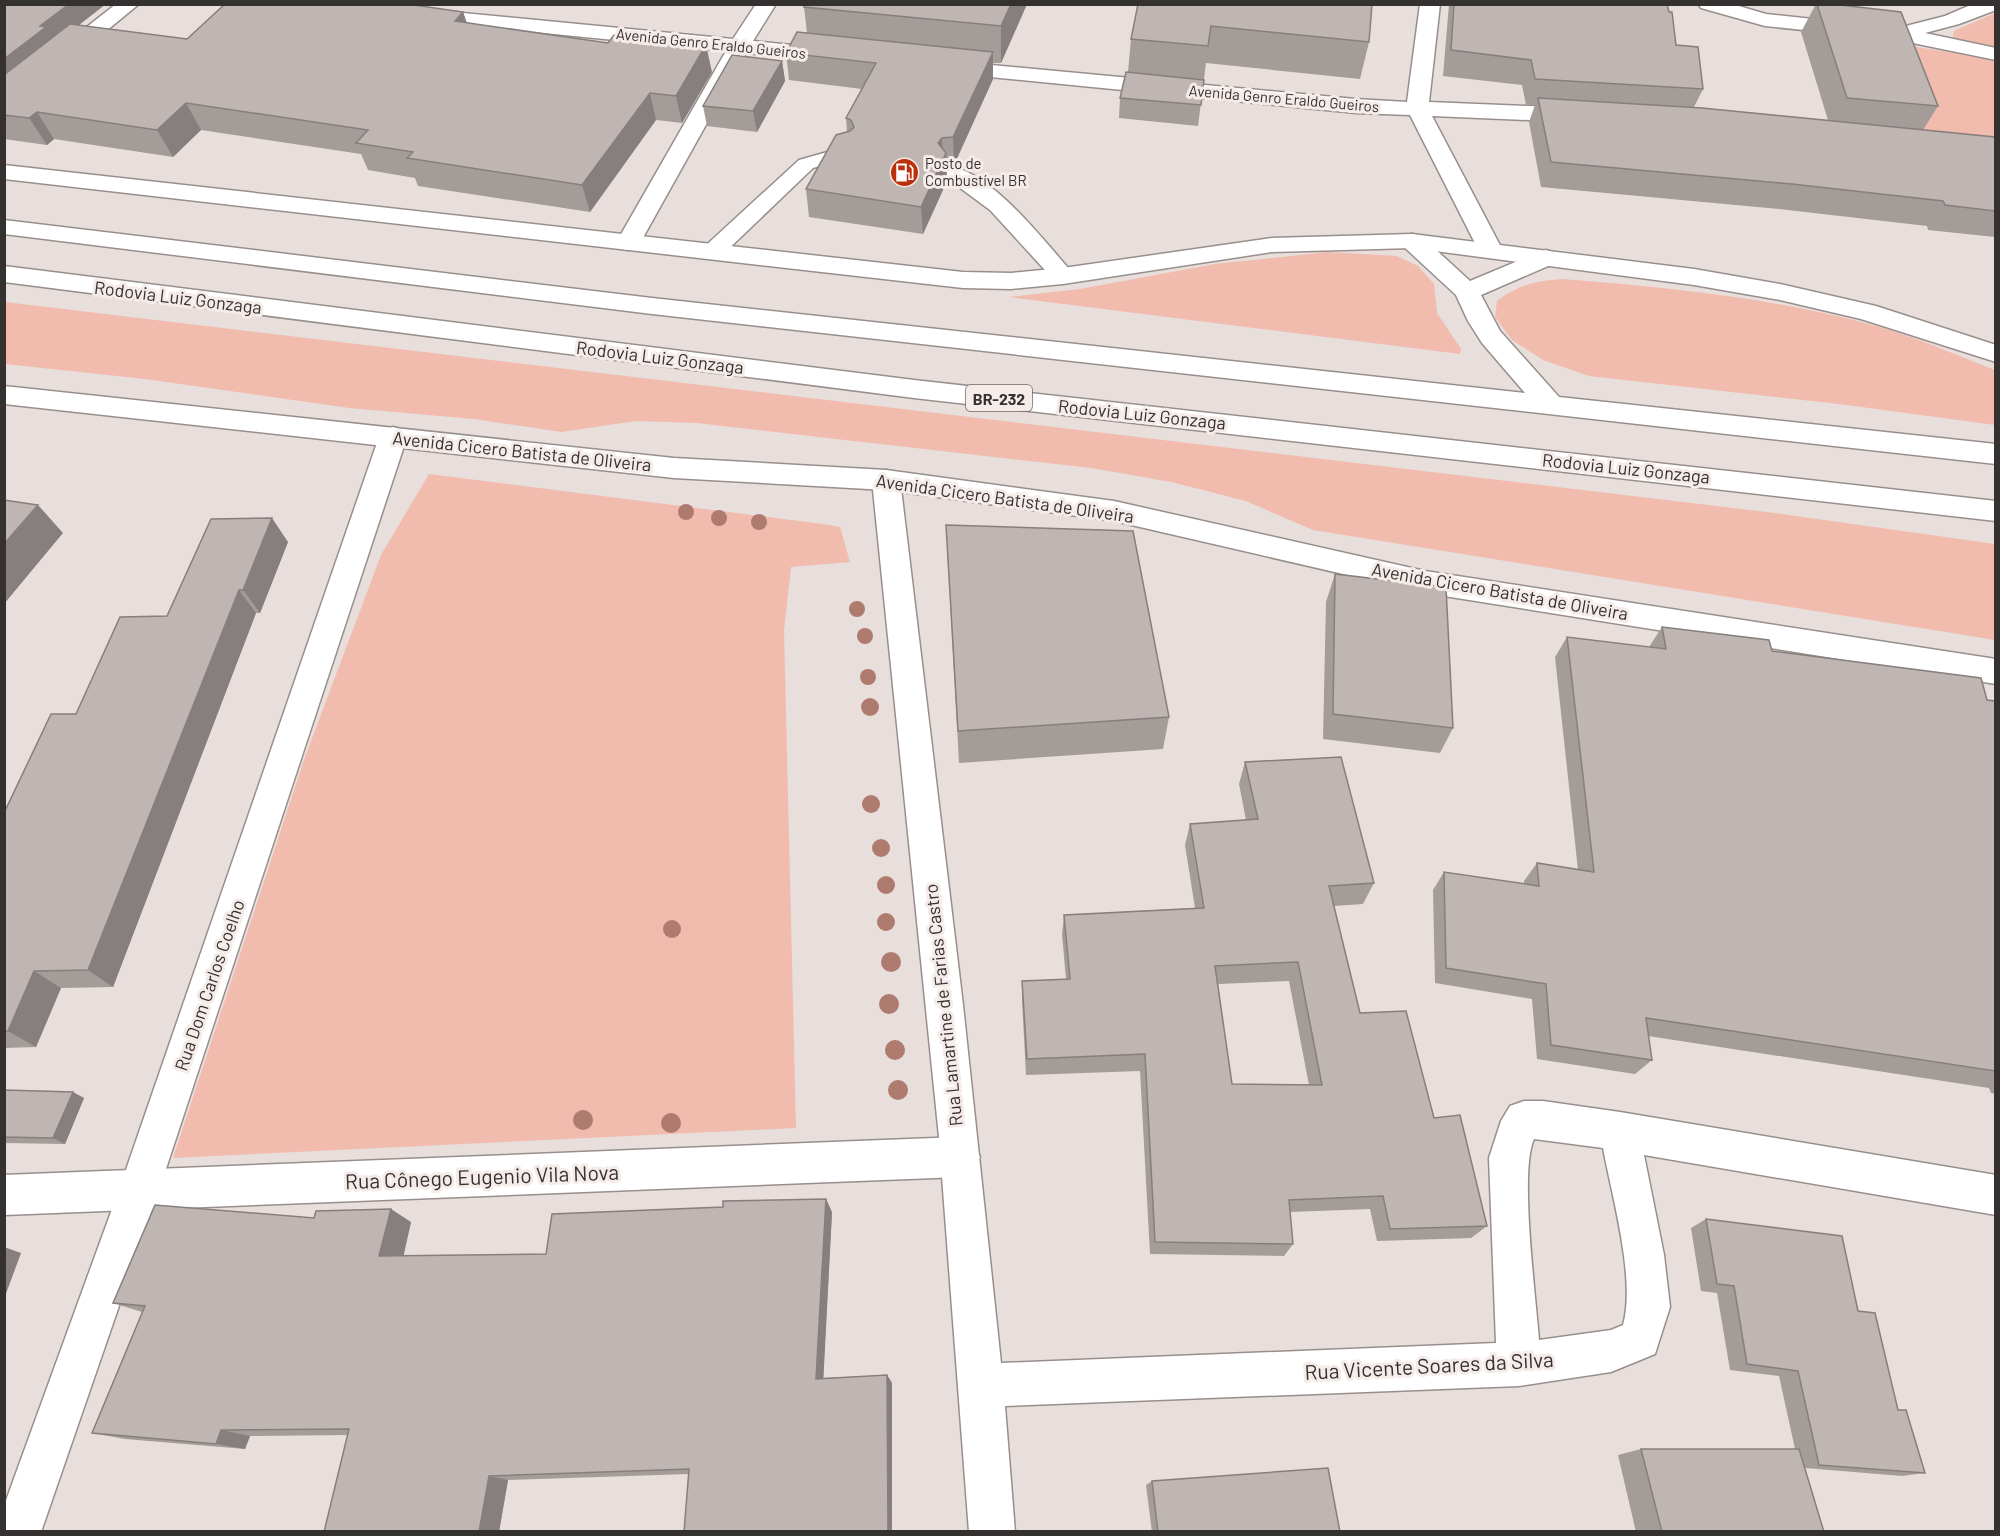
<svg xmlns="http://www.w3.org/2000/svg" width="2000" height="1536" viewBox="0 0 2000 1536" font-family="Barlow,sans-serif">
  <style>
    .green { fill: #f1bbae }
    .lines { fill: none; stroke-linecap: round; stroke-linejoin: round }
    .lane-casing { stroke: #988f8c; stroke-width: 3 }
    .street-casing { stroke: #988f8c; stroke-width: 3 }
    .secondary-casing { stroke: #988f8c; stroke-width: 3 }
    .highway-casing { stroke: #988f8c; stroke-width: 3 }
    .lane { fill: #fff; fill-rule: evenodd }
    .street { fill: #fff; fill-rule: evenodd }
    .secondary { fill: #fff; fill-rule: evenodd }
    .highway { fill: #fff; fill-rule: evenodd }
    .tree { fill: #af7b6f }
    .wall { fill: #a49c99; fill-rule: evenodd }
    .shaded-wall { fill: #867f7d }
    .building { fill: #bfb5b2; stroke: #867f7d; stroke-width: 1.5; fill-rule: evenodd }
    .labels { text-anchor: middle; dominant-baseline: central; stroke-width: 6; stroke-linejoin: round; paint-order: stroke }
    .far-street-label { font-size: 15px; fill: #353130; stroke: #f5ebe8 }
    .far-poi-label { font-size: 15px; fill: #353130; stroke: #f5ebe8; text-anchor: start }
    .shield { fill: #f5ebe8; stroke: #6f6967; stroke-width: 1.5 }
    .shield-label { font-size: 16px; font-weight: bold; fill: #353130 }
    .street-label { font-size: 18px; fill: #353130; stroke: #f5ebe8 }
    .near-street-label { font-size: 21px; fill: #353130; stroke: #f5ebe8 }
  </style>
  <rect width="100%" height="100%" fill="#e8dedb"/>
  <path class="green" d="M1995,13V47L1953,38L1954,31Z
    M1890,43L1995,59V140L1915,130Z
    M1328,252L1397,256L1418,266L1434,284L1437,313L1461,349L1460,354L1009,297L1080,289L1215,264Z
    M1562,279C1667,287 1774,298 1876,326C1916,337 1956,355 1995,370V425L1839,404L1589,376L1543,360L1512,340L1495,317L1497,301C1518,285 1536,281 1562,279Z
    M5,302L1775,513L1995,544V640L1313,530L1246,501L1171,482L1091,468L697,423L636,421L561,432L474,419L349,408L145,379L5,364Z
    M429,474L830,525L840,527L850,562L791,567L784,630L796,1128L173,1158L305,757L381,555Z"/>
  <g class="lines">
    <defs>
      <path id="lane" d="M845,147L852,149L855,153L852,157L813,168L719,258H703L700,253L703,248L799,160Z
        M951,166C996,177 1041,238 1071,271L1074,276L1071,281H1055L990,210L944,176L941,172L944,168Z"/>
      <path id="street" d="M116,4H139L12,108L4,109V92Z
        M756,4H776L753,41L833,49L840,51L843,55L840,59L833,61L746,53L640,243L637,248L628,250L619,248L616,243L726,51L421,21L414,19L411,15L414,11L421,9L733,39Z
        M1420,4H1440L1429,102L1577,108L1585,110L1588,115L1585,120L1577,122L1432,116L1503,251L1500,256L1491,258L1482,256L1479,251L1410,115L1356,113L949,73L942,71L938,67L942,63L949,61L1356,99L1407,102Z
        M1698,4H1732L1766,14L1898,28L1945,16L1973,4H1996V10L1959,24L1925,33L1996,48V60L1898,40L1765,26L1701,8Z
        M393,427L403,430L407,437L159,1190L41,1532H4V1506L119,1190L379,437L383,430Z
        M886,470L896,473L900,480L963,1005L1001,1363L1496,1343L1489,1158L1501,1121L1510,1106L1524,1101H1543L1620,1112L1996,1175V1215L1644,1155L1664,1255L1670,1307L1655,1354L1611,1372L1519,1386L1005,1406L1015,1532H969L939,1137L872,480L876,473ZM1534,1139L1603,1148C1612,1196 1636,1280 1623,1325L1611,1330L1539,1340C1536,1298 1519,1171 1534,1139Z"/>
      <path id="secondary" d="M4,165L963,272L1011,273L1063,268L1272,238L1412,234L1694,269L1780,284L1876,306L1996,345V362L1861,319L1780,300L1694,285L1412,248L1272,252L1063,284L1011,289L963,288L4,179Z
        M4,386L674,458L886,470L1114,501L1425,571L1996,659V684L1425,593L1114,521L886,490L674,478L4,404Z
        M960,1137L974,1143L980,1157L974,1171L960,1177L4,1215V1175Z"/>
      <path id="highway" d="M4,220L652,298L1525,393L1482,343L1468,321L1456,295L1403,246L1400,241L1403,236L1412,234L1421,236L1470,281L1537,253L1546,250L1555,253L1558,258L1555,263L1481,295L1500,331L1559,397L1996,444V464L652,314L4,234Z
        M4,266L914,380L1996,501V521L914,398L4,282Z"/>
    </defs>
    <use href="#lane" class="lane-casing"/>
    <use href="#street" class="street-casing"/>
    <use href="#secondary" class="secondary-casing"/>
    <use href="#highway" class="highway-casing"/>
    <use href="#lane" class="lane"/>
    <use href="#street" class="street"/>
    <use href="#secondary" class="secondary"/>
    <use href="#highway" class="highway"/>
  </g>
  <g class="tree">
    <circle cx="686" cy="512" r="8"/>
    <circle cx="719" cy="518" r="8"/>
    <circle cx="759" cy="522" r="8"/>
    <circle cx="857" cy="609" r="8"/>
    <circle cx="865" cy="636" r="8"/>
    <circle cx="868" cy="677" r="8"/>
    <circle cx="870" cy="707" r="9"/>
    <circle cx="871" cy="804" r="9"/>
    <circle cx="881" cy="848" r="9"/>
    <circle cx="886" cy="885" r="9"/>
    <circle cx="886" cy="922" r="9"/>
    <circle cx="672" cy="929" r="9"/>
    <circle cx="891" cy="962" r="10"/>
    <circle cx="889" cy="1004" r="10"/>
    <circle cx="895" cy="1050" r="10"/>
    <circle cx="898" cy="1090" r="10"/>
    <circle cx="583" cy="1120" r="10"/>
    <circle cx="671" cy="1123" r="10"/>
  </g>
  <path class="wall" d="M4,4L79,25L187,39L463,12L467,23L712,72L682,123L656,120L590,212L418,186L415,178L368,170L361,154L201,130L173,157L54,139L47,145L4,139Z
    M1027,4L1001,63H993V79L954,165L946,166L947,181L923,234L809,217L806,189L847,132L846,118L862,89L789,80L786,53L807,33L804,7Z
    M1138,4L1369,42L1360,79L1206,63L1198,126L1119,118L1120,98L1128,72L1131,39Z
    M1449,4H1667L1676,45L1703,89L1694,107L1828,120L1801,32L1816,4H1832L1938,106L1923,130L1995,137V237L1928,230L1927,226L1779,209L1541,187L1529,122L1535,105H1526L1522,85L1443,76Z
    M782,61L785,81L757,132L707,126L703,106Z
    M946,525L1169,717L1163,749L959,763Z
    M288,542L260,613H256L113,987L61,988L36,1047L4,1048V813L76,714L167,616Z
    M1335,574L1453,728L1440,753L1323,739L1326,602Z
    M1662,627L1987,700L1995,701V1094L1991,1093L1989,1088L1648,1036L1652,1060L1635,1074L1537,1059L1532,999L1435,983L1433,890L1444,872L1524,884V881L1537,863L1578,870L1555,657L1567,637L1649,647Z
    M1245,762L1374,883L1363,904L1334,906L1360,1013L1434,1118L1487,1226L1471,1238L1377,1241L1370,1209L1290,1212L1293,1244L1284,1256L1150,1254L1140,1071L1026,1075L1022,999V981L1066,979L1062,934L1064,915L1195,908L1185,845L1190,824L1246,820L1239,784ZM1289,981L1309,1085L1232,1084L1218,984Z
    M4,1090L84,1098L65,1144L4,1143Z
    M832,1212L823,1378L887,1375L892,1383L689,1474L508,1480L499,1532L348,1435L250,1436L245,1449L125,1439L92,1433L142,1312L113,1303L314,1218L411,1222L403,1256L546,1254Z
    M1706,1219L1858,1311L1898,1410L1925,1473L1902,1476L1805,1468L1824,1532H1636L1618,1455L1641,1449H1795L1779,1376L1730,1370L1717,1293L1701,1291L1691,1228Z
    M1152,1481L1340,1532H1152L1146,1485Z"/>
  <path class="shaded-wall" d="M69,4H106L56,43L4,89V59L40,26Z
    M1011,4H1027L1001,63V26Z
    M463,12L472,39L455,21Z
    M706,45L712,72L682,123L676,96Z
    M993,52V79L954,165L953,137Z
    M782,61L785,81L757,132L753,111Z
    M650,93L656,120L590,212L582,185Z
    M186,103L201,130L173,157L157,130Z
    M37,112L54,139L47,145L29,118Z
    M942,138L943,159L946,153L947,181L923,234L921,207L938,143Z
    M38,505L63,533L4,604V544Z
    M272,518L288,542L260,613L243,590Z
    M239,590L256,613L113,987L88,970Z
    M34,971L61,988L36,1047L8,1031Z
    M73,1092L84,1098L65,1144L53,1138Z
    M826,1199L832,1212L823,1386L816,1379Z
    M391,1209L411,1222L401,1267L379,1256Z
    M4,1247L21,1253L4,1299Z
    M887,1375L892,1383V1532H888Z
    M221,1430L250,1436L245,1449L216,1444Z
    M489,1476L508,1480L499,1532H479Z"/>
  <path class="building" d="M4,4H69L40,26L46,27L4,59Z
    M225,4H407L463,12L455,21L608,43L614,35L706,45L676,96L650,93L582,185L407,158L413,152L356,143L368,130L186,103L157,130L37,112L29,118L4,115V75L70,24L187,39Z
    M805,4H1011L1001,26L804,7Z
    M1138,4H1372L1369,42L1211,26L1208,46L1131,39Z
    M1454,4H1667L1669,12H1672L1676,45L1698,47L1703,89L1535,79L1531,60L1451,50Z
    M1817,4H1832L1901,12L1938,106L1847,98Z
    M797,32L993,52L953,137L942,138L938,143L946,153L921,207L806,189L836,135L850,131L854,127L851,120L846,118L876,63L786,53Z
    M732,55L782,61L753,111L703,106Z
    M1126,72L1204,80L1201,105L1120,98Z
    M1538,98L1702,108L1995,137V211L1945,205L1943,201L1792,184L1551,162Z
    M4,500L38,505L4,544Z
    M272,518L243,590H239L88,970L34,971L8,1031H4V813L51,714H76L120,617L167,616L211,519Z
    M946,525L1133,531L1169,717L958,731Z
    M1335,574L1446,587L1453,728L1333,714Z
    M1662,627L1769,640L1772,651L1981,678L1987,700L1995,701V1071L1646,1018L1652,1060L1551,1045L1546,984L1446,968L1444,872L1539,886L1537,863L1594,872L1567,637L1666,649Z
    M1341,757L1374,883L1329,886L1360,1013L1406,1011L1434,1118L1460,1115L1487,1226L1390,1229L1383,1196L1289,1200L1293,1244L1155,1242L1145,1054L1027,1059L1022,981L1070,979L1064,915L1204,908L1190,824L1258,819L1245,762ZM1298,962L1322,1085L1232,1084L1215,966Z
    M4,1090L73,1092L53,1138L4,1137Z
    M826,1199L816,1379L887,1375L888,1532H684L689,1469L489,1476L479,1532H324L349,1429L221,1430L216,1444L92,1433L145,1306L113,1303L155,1205L314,1218L316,1211L391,1209L379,1256L546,1254L552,1214L723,1207V1201Z
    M1706,1219L1842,1236L1858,1311L1875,1313L1898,1410H1906L1925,1473L1819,1465L1798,1371L1747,1364L1734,1286L1717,1284Z
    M1641,1449H1799L1824,1532H1662Z
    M1328,1468L1340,1532H1158L1152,1481Z"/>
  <defs>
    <symbol id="fuel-disc" viewBox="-11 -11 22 22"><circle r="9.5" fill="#bc310d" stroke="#f5ebe8"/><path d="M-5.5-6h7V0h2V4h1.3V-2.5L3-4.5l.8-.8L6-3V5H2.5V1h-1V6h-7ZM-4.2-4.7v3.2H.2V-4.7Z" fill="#fff"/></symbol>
  </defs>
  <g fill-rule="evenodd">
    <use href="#fuel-disc" x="888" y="156" width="33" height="33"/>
  </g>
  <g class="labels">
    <g class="far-street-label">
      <text transform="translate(711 43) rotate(6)">Avenida Genro Eraldo Gueiros</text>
      <text transform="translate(1284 98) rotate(5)">Avenida Genro Eraldo Gueiros</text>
    </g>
    <g class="far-poi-label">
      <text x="925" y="163">Posto de<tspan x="925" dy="17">Combustível BR</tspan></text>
    </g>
    <rect class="shield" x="966" y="385" width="66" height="26" rx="4.5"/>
    <g class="shield-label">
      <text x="999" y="398">BR-232</text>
    </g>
    <g class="street-label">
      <text transform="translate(178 297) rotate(7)">Rodovia Luiz Gonzaga</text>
      <text transform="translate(660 357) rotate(7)">Rodovia Luiz Gonzaga</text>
      <text transform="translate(1142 414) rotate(6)">Rodovia Luiz Gonzaga</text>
      <text transform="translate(522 451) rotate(6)">Avenida Cicero Batista de Oliveira</text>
      <text transform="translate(1626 468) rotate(6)">Rodovia Luiz Gonzaga</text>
      <text transform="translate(1005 498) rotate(8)">Avenida Cicero Batista de Oliveira</text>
      <text transform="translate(1500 591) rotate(10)">Avenida Cicero Batista de Oliveira</text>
      <text transform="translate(209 985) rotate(-71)">Rua Dom Carlos Coelho</text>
      <text transform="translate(943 1005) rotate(-96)">Rua Lamartine de Farias Castro</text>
    </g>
    <g class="near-street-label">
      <text transform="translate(482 1176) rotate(-2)">Rua Cônego Eugenio Vila Nova</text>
      <text transform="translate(1429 1365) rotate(-3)">Rua Vicente Soares da Silva</text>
    </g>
  </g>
  <rect width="2000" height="1536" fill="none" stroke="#353130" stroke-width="12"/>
</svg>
